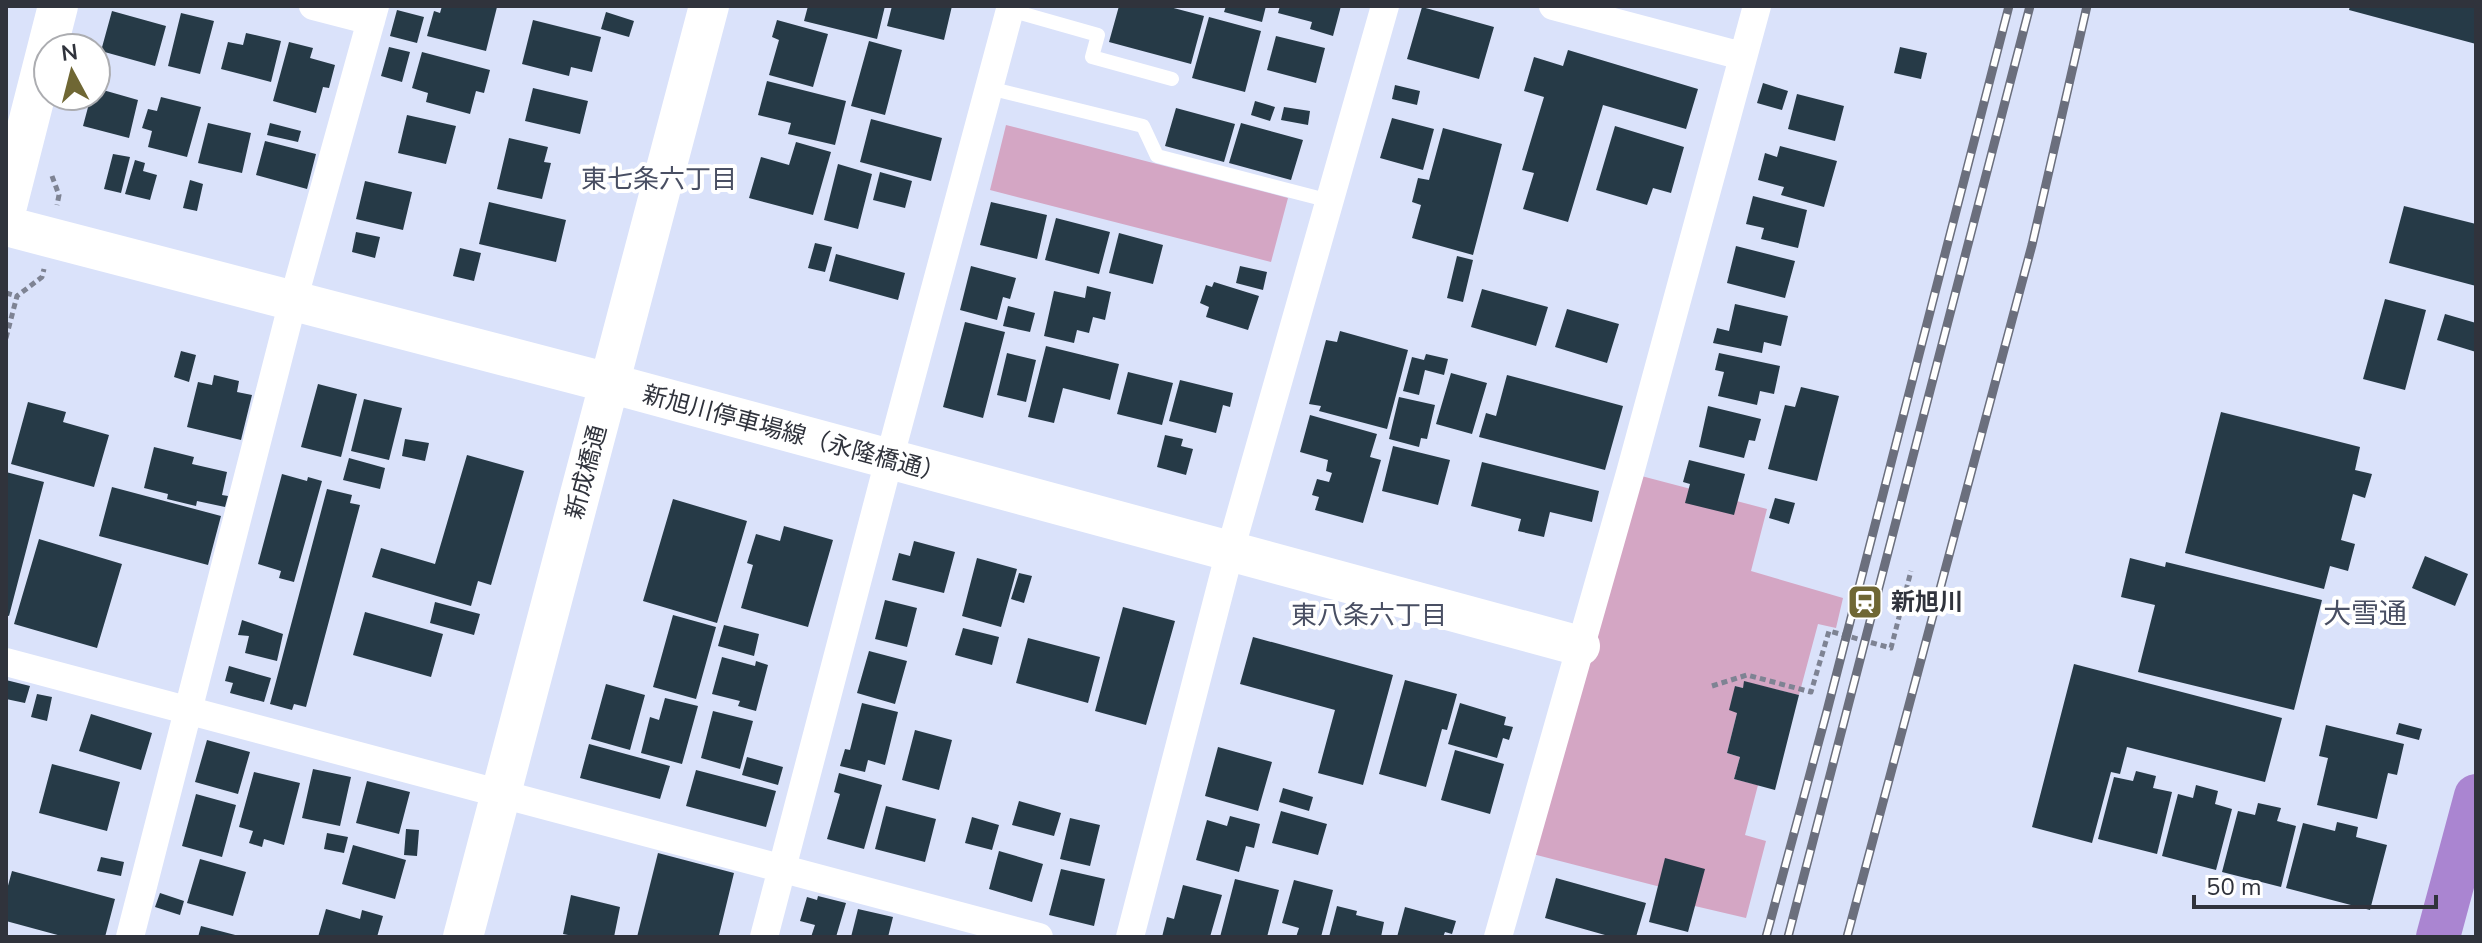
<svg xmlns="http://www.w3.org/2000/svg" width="2482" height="943" viewBox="0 0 2482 943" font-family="'Nunito Sans','Noto Sans JP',sans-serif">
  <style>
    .green { fill: #d4a6c4 }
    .building { fill: #263a47 }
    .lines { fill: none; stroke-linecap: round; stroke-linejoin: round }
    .path { stroke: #7e8393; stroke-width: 5; stroke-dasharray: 6 4; stroke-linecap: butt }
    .lane { stroke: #fff; stroke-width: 14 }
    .street { stroke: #fff; stroke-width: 28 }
    .secondary { stroke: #fff; stroke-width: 40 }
    .highway { stroke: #aa85d1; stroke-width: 44 }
    .rail-casing { stroke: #6b6f7d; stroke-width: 9 }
    .rail { stroke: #fff; stroke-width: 6; stroke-dasharray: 18; stroke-linecap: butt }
    .labels { text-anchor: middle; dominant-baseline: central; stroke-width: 8; stroke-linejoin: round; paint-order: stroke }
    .street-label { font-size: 24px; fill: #30333c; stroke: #fff }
    .poi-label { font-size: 24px; font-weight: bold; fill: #30333c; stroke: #fff; text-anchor: start }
    .neighbourhood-label { font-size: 26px; fill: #494f63; stroke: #fff }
    .quarter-label { font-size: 28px; fill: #494f63; stroke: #fff }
  </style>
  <rect width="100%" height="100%" fill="#dae2fa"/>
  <path class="green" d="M1006,125L1288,198L1271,262L990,190Z
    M1630,473L1767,509L1751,571L1843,598L1836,628L1818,624L1799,695L1745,682L1743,688L1735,686L1737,713L1727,753L1740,757L1734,779L1758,785L1745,835L1766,841L1746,918L1682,903L1684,893L1521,851Z"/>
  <path class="building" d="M442,6L497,7L486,51L427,36L434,11L440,13Z
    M808,6H885L877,39L804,21Z
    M892,6H952L944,40L887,26Z
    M1119,6H1166L1204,16L1191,64L1109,42Z
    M1226,6H1266L1262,22L1224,12Z
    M1280,6H1341L1333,36L1310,29L1312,22L1278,13Z
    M2350,6H2476V44L2349,10Z
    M1422,7L1494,27L1479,79L1407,59Z
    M397,10L424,17L417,43L390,36Z
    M112,11L166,26L155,66L101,51Z
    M606,12L634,21L629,37L601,29Z
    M181,13L214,21L200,74L168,66Z
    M1209,17L1261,31L1245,92L1192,78Z
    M533,20L601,37L592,72L571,67L569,76L522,64Z
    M777,20L828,34L813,87L769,75L779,40L772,37Z
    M246,33L281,41L271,82L221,69L228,42L243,45Z
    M1276,36L1325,48L1316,83L1267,70Z
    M869,41L902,50L885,115L851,106Z
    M289,42L313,48L310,58L335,65L329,88L323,87L316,113L273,101Z
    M389,47L410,52L402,82L381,76Z
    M1900,47L1927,53L1921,79L1894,73Z
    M1568,50L1698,89L1686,129L1603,105L1568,222L1523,209L1534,173L1522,170L1544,97L1524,91L1534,57L1563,66Z
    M422,52L490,70L484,93L476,91L470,114L426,102L428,93L412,88Z
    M767,81L846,101L835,145L788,134L791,123L758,115Z
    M1763,83L1788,91L1782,110L1757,103Z
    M1395,85L1420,91L1417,105L1392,99Z
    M96,88L138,100L129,138L83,126L91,96H96Z
    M533,88L588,101L580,134L525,121Z
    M1797,94L1844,106L1835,141L1788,129Z
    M161,97L201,107L187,157L148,147L152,131L142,128L148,109L157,111Z
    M1255,101L1275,107L1270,121L1251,115Z
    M1284,107L1310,111L1308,125L1281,120Z
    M1176,108L1235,124L1224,162L1165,146Z
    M407,115L456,126L446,164L398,153Z
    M1392,118L1434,129L1423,170L1380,158Z
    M871,119L942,138L931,181L860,162Z
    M208,123L251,133L242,173L198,163Z
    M270,123L301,131L298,142L267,135Z
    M1241,123L1303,140L1291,180L1229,163Z
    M1615,126L1684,147L1671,193L1653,188L1647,205L1596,190Z
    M1443,128L1502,144L1473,255L1412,238L1421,205L1412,202L1418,178L1429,180Z
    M509,138L548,147L544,162L551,163L542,199L497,189Z
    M265,141L316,154L307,189L256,175Z
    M796,142L831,152L813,215L749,198L761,157L789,165Z
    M1780,146L1837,161L1824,207L1781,195L1784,187L1758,180L1765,153L1777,157Z
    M113,154L130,157L121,193L104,189Z
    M135,160L145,163L143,171L157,175L150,200L125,194Z
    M838,164L872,174L858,229L824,220Z
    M880,172L912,181L905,208L873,200Z
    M190,180L203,184L197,211L183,208Z
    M365,181L412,192L403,230L356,219Z
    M1753,196L1807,210L1798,248L1761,239L1764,228L1746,224Z
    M489,202L566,220L556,262L479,244Z
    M991,202L1047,215L1037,259L980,245Z
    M2404,206L2476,224V286L2389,263Z
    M1056,218L1110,232L1099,274L1045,260Z
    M356,232L380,237L375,258L352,252Z
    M1119,233L1163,245L1153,284L1109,273Z
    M815,243L832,247L825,272L808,268Z
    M1736,246L1795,261L1785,298L1727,283Z
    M460,248L481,253L474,281L453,276Z
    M836,254L905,273L898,300L829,281Z
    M1457,256L1473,260L1463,302L1447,298Z
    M971,266L1016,278L1010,299L1003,297L997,320L960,310Z
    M1240,266L1267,272L1263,290L1236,283Z
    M1214,282L1259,296L1248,330L1206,317L1209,307L1200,303L1206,285L1212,287Z
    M1087,286L1111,292L1105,320L1093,317L1089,333L1077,330L1074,343L1044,336L1054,291L1085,298Z
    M1482,289L1548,307L1536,346L1471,327Z
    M2385,299L2426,310L2405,390L2363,379Z
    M1735,304L1788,316L1781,346L1764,342L1762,353L1713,343L1717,328L1729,331Z
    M1008,306L1035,313L1030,332L1003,326Z
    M1567,309L1619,324L1607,363L1555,347Z
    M2445,314L2476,323V352L2437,340Z
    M965,322L1005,332L983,418L943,407Z
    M1340,331L1408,350L1387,429L1319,411L1321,406L1309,404L1326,340L1337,342Z
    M1046,346L1119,364L1110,400L1063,388L1054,423L1028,417Z
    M181,351L196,355L189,382L174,377Z
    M1007,353L1036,360L1026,402L997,395Z
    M1719,353L1780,366L1774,394L1760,391L1757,405L1718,396L1724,372L1715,370Z
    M1426,354L1448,359L1444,375L1425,370L1419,395L1403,391L1412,357L1424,360Z
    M1128,372L1173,383L1162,425L1117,414Z
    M1451,373L1487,383L1472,434L1436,424Z
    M214,375L239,381L237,392L252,395L241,440L187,427L198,382L212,385Z
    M1507,375L1623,406L1605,470L1479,437L1486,413L1496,416Z
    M1180,380L1233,393L1230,407L1223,405L1216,433L1169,421Z
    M318,384L357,394L341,457L301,447Z
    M1801,387L1839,396L1817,481L1768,469L1785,405L1795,407Z
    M1399,397L1435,405L1427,439L1421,438L1419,447L1389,439Z
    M364,399L402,408L389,460L351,451Z
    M28,402L66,412L63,422L109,435L94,487L11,464Z
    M1708,406L1761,419L1755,441L1749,440L1744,458L1699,447Z
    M2221,412L2360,447L2355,470L2372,474L2365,498L2353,494L2341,540L2355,544L2348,571L2330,566L2324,589L2185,553Z
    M1310,415L1377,434L1370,457L1381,460L1363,523L1315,510L1319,497L1312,495L1317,479L1329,482L1332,473L1326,471L1328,460L1300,452Z
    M1165,435L1183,439L1181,446L1193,449L1186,475L1157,467Z
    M405,439L429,443L425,461L402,456Z
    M1393,446L1450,460L1438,505L1382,491Z
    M154,447L194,457L192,464L227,472L222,495L228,496L225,507L197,501L196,506L167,499L168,494L144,488Z
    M467,455L524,471L491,585L478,581L471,606L372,577L381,548L435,564Z
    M349,458L385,468L380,489L343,480Z
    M1689,460L1745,474L1734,515L1685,503L1690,484L1683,482Z
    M1482,462L1599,491L1592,522L1550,512L1544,537L1518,531L1521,519L1471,506Z
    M6,472L44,482L9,616L6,615Z
    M282,474L307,481L308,477L322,481L294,582L279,578L281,571L258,564Z
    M112,487L221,516L208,565L99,536Z
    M327,489L352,495L350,503L360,505L306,707L294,704L292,710L270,704Z
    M1775,498L1795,503L1789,524L1769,518Z
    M673,499L747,521L717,623L643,601Z
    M784,526L833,540L808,627L741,608L753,565L747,563L756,534L780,541Z
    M39,539L122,564L97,648L14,624Z
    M914,541L955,552L944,593L892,580L899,553L910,556Z
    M2425,556L2468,574L2455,606L2412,588Z
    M977,558L1017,569L1001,627L962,616Z
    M2130,558L2165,567L2166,562L2322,600L2294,710L2138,672L2155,605L2121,597Z
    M1019,573L1032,576L1024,603L1011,599Z
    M885,600L917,608L907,647L875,639Z
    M435,602L480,614L474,635L430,623Z
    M1123,607L1175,621L1146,725L1095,711Z
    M365,612L443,634L431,677L353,655Z
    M673,615L716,627L696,699L653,687Z
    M242,620L283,634L277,661L245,653L249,636L238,635Z
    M724,625L759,634L754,656L718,646Z
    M963,628L999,637L992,665L955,655Z
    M1253,637L1393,675L1363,785L1318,773L1335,710L1240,684Z
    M1028,638L1100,657L1088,703L1016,683Z
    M869,651L907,661L895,704L857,693Z
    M722,657L755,666L756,661L768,665L756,711L738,706L740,701L712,694Z
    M2074,664L2282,718L2265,782L2127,747L2120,774L2111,772L2092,843L2032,827Z
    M229,666L271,678L264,702L230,693L233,683L225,681Z
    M6,680L30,686L25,703L6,699Z
    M1405,680L1457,694L1447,730L1442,729L1426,787L1379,774Z
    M1744,681L1799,695L1775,790L1734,779L1740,757L1727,753L1737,713L1729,710L1735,686L1743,688Z
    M606,684L645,695L630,750L591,739Z
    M37,694L52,697L47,721L31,717Z
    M665,698L698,706L682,764L641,753L650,717L659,720Z
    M862,703L898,712L885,765L868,760L865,772L840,766L845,749L850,750Z
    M1460,703L1506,717L1504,725L1513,727L1509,740L1503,738L1497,758L1448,744Z
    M713,711L753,721L740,769L701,758Z
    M91,714L152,733L141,770L79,751Z
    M2399,723L2422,729L2419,740L2396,734Z
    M2326,725L2404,744L2397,775L2388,773L2377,819L2317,805L2328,758L2319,756Z
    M915,730L952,740L939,790L902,780Z
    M207,740L250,752L238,794L195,782Z
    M589,744L670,766L660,799L580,778Z
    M1218,747L1272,762L1258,811L1205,796Z
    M1455,750L1504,764L1490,814L1441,800Z
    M747,757L783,767L778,785L742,775Z
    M52,764L120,782L107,831L39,813Z
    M313,769L351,777L340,826L302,818Z
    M696,770L776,791L766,827L686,806Z
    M2136,771L2156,776L2153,788L2172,792L2157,854L2098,839L2114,777L2133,781Z
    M254,772L300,783L284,845L264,839L262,847L249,843L253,831L239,827Z
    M839,773L882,785L864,849L827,839L840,794L834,792Z
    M367,781L410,792L399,834L356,823Z
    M2196,785L2218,791L2215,804L2232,809L2216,870L2162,856L2178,794L2193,798Z
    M1283,788L1313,797L1309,811L1279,802Z
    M196,794L236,805L222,857L182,846Z
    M1019,801L1061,813L1054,836L1012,825Z
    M2258,803L2281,808L2277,821L2296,826L2281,887L2222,872L2238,811L2255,815Z
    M886,806L936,819L925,862L875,849Z
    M1281,811L1327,824L1318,855L1272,843Z
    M1230,816L1260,824L1254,848L1246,846L1239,872L1196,860L1207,820L1227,826Z
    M972,817L999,825L992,850L965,843Z
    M1070,818L1100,825L1090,866L1060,859Z
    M2337,822L2358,827L2356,837L2387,845L2370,910L2286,888L2303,823L2335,831Z
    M406,829L419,830L417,856L404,855Z
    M327,833L348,837L344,853L324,849Z
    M353,845L406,860L395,899L342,884Z
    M999,851L1043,864L1032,902L989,889Z
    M658,853L734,873L719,935L724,937H637Z
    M101,857L124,862L121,876L97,871Z
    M1665,858L1705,869L1688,932L1649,922Z
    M200,859L246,872L233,916L187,903Z
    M1061,869L1105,879L1094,926L1049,915Z
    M12,871L115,899L105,937H65L6,921V893Z
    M1556,878L1646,903L1636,937H1612L1545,918Z
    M1235,879L1279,890L1267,937H1220Z
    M1294,880L1333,890L1321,937H1296L1299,928L1282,923Z
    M1183,885L1222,895L1210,937H1162L1167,917L1174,919Z
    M160,893L184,901L180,915L155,907Z
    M571,895L620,907L614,937H578L563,934Z
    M818,896L846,903L836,937H811L815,925L800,921L807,897L817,900Z
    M1337,906L1357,911L1356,915L1384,922L1381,937H1329Z
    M1405,907L1456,921L1452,934L1445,932L1443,937H1397Z
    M326,909L360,919L362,910L383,916L377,937H318Z
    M858,909L893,917L888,937H851Z
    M201,926L239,936V937H198Z"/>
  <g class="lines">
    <path class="path" d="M52,176L59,195L57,205
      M6,293L17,296
      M6,338L17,296L42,277L44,269
      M1712,686L1747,675L1811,692L1829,631L1891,648L1911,571"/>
    <path class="lane" d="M1010,10L1098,35L1092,57L1172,79
      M989,88L1143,126L1157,156L1330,201"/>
    <path class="street" d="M313,6L371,21
      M1553,6L1742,56
      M6,662L1039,937
      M130,937L293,301L375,6
      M764,937L889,460L1011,6
      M1130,937L1230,551L1385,6
      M1498,937L1630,473L1757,6"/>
    <path class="secondary" d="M6,210L58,6
      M6,226L609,383L1580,646
      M463,937L709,6"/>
    <path class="highway" d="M2438,937L2476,796"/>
    <defs>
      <path id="rail" d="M1766,937L1827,711L2009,6
        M1788,937L2030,6
        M1847,937L2032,245L2087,6"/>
    </defs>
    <use href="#rail" class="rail-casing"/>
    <use href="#rail" class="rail"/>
  </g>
  <defs>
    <symbol id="station-square" viewBox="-11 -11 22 22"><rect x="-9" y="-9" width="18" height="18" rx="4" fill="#6f6734" stroke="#fff"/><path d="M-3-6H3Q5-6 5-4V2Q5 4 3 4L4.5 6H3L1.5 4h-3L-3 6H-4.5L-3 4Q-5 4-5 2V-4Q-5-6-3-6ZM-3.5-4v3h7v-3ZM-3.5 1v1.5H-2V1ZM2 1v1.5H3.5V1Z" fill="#fff"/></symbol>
  </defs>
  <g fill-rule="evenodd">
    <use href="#station-square" x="1845" y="582" width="40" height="40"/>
  </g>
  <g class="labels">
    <g class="street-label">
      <text transform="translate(794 434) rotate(15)">新旭川停車場線（永隆橋通）</text>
      <text transform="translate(586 472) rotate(-75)">新成橋通</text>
    </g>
    <g class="poi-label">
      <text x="1891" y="602">新旭川</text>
    </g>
    <g class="neighbourhood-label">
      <text x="659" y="179">東七条六丁目</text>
      <text x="1369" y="615">東八条六丁目</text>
    </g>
    <g class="quarter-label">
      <text x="2365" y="614">大雪通</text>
    </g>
  </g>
  <rect width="2482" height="943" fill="none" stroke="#30333c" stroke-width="16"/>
  <g transform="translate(72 72) rotate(353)"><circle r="38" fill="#ffffff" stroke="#acadb1" stroke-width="2"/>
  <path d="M0-6L14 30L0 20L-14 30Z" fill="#6f6734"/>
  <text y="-12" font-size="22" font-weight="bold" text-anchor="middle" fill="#30333c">N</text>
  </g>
  <path d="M2194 895v12h242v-12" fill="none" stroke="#30333c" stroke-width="4"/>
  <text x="2206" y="895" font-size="24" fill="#30333c" stroke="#ffffff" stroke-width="6" paint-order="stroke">50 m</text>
</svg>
